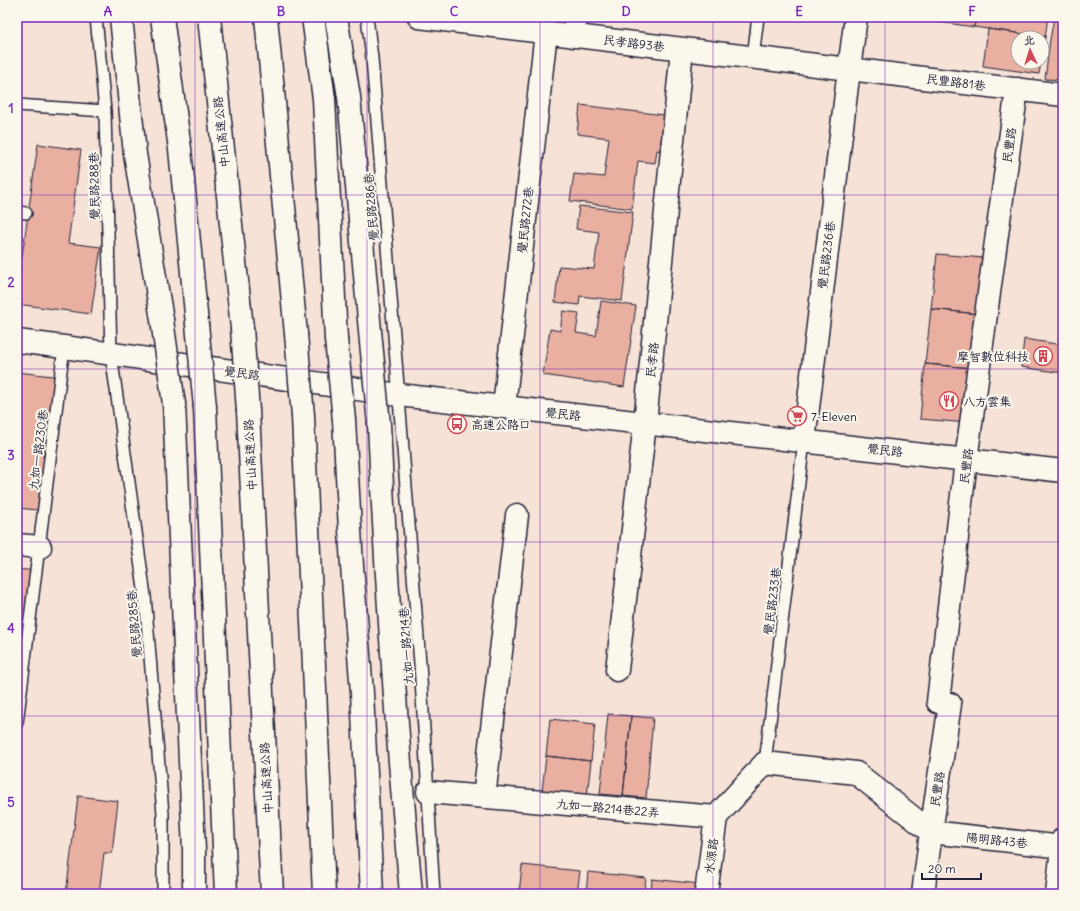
<svg xmlns="http://www.w3.org/2000/svg" width="1080" height="911" viewBox="0 0 1080 911" font-family="Delius,'LXGW WenKai TC',sans-serif">
  <style>
    .building { fill: #e9b0a2; stroke: #22223b }
    .lines { fill: none; stroke-linecap: round; stroke-linejoin: round }
    .lane-casing { stroke: #22223b; stroke-width: 14 }
    .street-casing { stroke: #22223b; stroke-width: 25 }
    .secondary-casing { stroke: #22223b; stroke-width: 25 }
    .highway-casing { stroke: #22223b; stroke-width: 25 }
    .lane { stroke: #fbf7ec; stroke-width: 11 }
    .street { stroke: #fbf7ec; stroke-width: 22 }
    .secondary { stroke: #fbf7ec; stroke-width: 22 }
    .highway { stroke: #fbf7ec; stroke-width: 22 }
    .highway-bridge-casing { stroke: #22223b; stroke-width: 25; stroke-linecap: butt }
    .highway-bridge { stroke: #fbf7ec; stroke-width: 22 }
    .grid { fill: none; stroke: #7b2cbf; stroke-width: 1; stroke-opacity: 0.55 }
    .labels { text-anchor: middle; dominant-baseline: central; stroke-width: 4; stroke-linejoin: round; paint-order: stroke }
    .street-label { font-size: 12px; fill: #22223b; stroke: #fbf7ec }
    .poi-label { font-size: 12px; fill: #22223b; stroke: #fbf7ec; text-anchor: start }
    .neatline { fill: none; stroke: #7b2cbf; stroke-width: 1.5 }
    .grid-label { font-size: 13px; text-anchor: middle; font-weight: bold; fill: #7b2cbf }
  </style>
  <rect width="100%" height="100%" fill="#f6e2d6"/>
  <filter id="ink" filterUnits="userSpaceOnUse"><feTurbulence type="fractalNoise" baseFrequency=".025" numOctaves="2"/><feDisplacementMap in="SourceGraphic" scale="8" xChannelSelector="R" yChannelSelector="G"/><feConvolveMatrix kernelMatrix="1 2 1 2 8 2 1 2 1" color-interpolation-filters="sRGB"/></filter>
  <g filter="url(#ink)">
    <path class="building" d="M918,17H976L974,27L918,19Z
      M976,17H1048L1045,37L974,27Z
      M1054,17H1063V80L1045,79L1050,40Z
      M988,29L1045,37L1042,56V38H1018V62H1041L1039,74L983,66Z
      M580,105L664,115L660,151L657,150L655,163L638,161L632,209L570,201L574,174L604,177L609,138L577,134Z
      M38,144L81,150L68,243L101,247L91,314L17,304V292Z
      M579,206L633,212L622,301L580,296L579,305L555,302L559,266L594,269L599,232L576,229Z
      M937,254L984,258L978,314L931,309Z
      M601,301L636,306L624,387L543,375L550,329L560,331L563,311L579,313L576,333L596,336Z
      M931,309L978,314L973,368L925,364Z
      M1024,339L1063,345V373L1021,367Z
      M925,364L973,368L968,423L920,419Z
      M17,372L61,377L55,437L45,436L43,458L52,459L47,511L17,508Z
      M17,569L37,571L32,620L17,619Z
      M608,714L631,716L623,796L600,794Z
      M631,716L653,718L646,798L623,796Z
      M550,719L595,724L591,761L546,756Z
      M546,756L591,761L587,797L542,792Z
      M78,796L118,801L112,853H104L99,894H66Z
      M522,865L580,871L577,894H519Z
      M588,872L646,878L644,894H586Z
      M652,879L710,885L709,894H651Z"/>
    <g class="lines">
      <defs>
        <path id="lane" d="M96,17L105,111L111,354L145,596L163,814V894
          M367,17L372,58L420,663L434,894
          M753,57L758,17
          M17,105L105,111
          M17,212L26,213
          M17,723L64,347
          M765,763L804,441"/>
        <path id="street" d="M419,17L1063,95
          M573,36L576,17
          M504,407L546,32
          M804,441L849,69L856,17
          M17,545L40,547
          M617,670L645,423L682,49
          M428,792L716,817L765,763L856,773L931,832
          M484,797L517,515
          M931,832L1063,847
          M706,894L716,817
          M923,894L931,832L950,704L938,702L966,460L1017,89
          M1057,894L1063,839"/>
        <path id="secondary" d="M17,341L64,347L399,395L1063,471"/>
        <path id="highway" d="M121,17L135,154L162,320
          M162,17L180,149L197,324
          M209,17L242,328
          M266,17L296,334
          M313,17L324,99L336,339
          M336,17L349,97L371,342
          M174,404L194,850V894
          M205,407L226,894
          M248,411L272,894
          M303,416L324,894
          M344,420L352,566L362,693L372,894
          M379,424C386,581 397,737 411,894"/>
      </defs>
      <use href="#lane" class="lane-casing"/>
      <use href="#street" class="street-casing"/>
      <use href="#secondary" class="secondary-casing"/>
      <use href="#highway" class="highway-casing"/>
      <use href="#lane" class="lane"/>
      <use href="#street" class="street"/>
      <use href="#secondary" class="secondary"/>
      <use href="#highway" class="highway"/>
      <defs>
        <path id="highway-bridge" d="M162,320L174,404
          M197,324L205,407
          M242,328L248,411
          M296,334L303,416
          M336,339L344,420
          M371,342L379,424"/>
      </defs>
      <use href="#highway-bridge" class="highway-bridge-casing"/>
      <use href="#highway-bridge" class="highway-bridge"/>
    </g>
  </g>
  <path class="grid" d="M195,17V894M367,17V894M540,17V894M713,17V894M885,17V894M17,195H1063M17,369H1063M17,542H1063M17,716H1063"/>
  <defs>
    <symbol id="building-ring" viewBox="-11 -11 22 22"><circle r="9.5" fill="#fbf7ec" stroke="#d1495b" stroke-width="1.5"/><path d="M-4-6H4V6H1V3H-1V6H-4ZM-2.5-4.3h1.7v1.8h-1.7ZM.8-4.3h1.7v1.8H.8ZM-2.5-1h1.7V.8h-1.7ZM.8-1h1.7V.8H.8Z" fill="#d1495b"/></symbol>
    <symbol id="restaurant-ring" viewBox="-11 -11 22 22"><circle r="9.5" fill="#fbf7ec" stroke="#d1495b" stroke-width="1.5"/><path d="M-5-6h1v4h1v-4h1v4h1v-4h1v5L-1.5 .5V6h-2V.5L-5-1ZM5-6V6H3V1.5H1.5Q1.5-4 5-6Z" fill="#d1495b"/></symbol>
    <symbol id="supermarket-ring" viewBox="-11 -11 22 22"><circle r="9.5" fill="#fbf7ec" stroke="#d1495b" stroke-width="1.5"/><path d="M-6-5.5h2.5l.6 2H6L4.5 2H-2.5L-4.4-4H-6ZM-1.5 3.2a1.3 1.3 0 1 0 .1 0ZM3 3.2a1.3 1.3 0 1 0 .1 0Z" fill="#d1495b"/></symbol>
    <symbol id="bus-ring" viewBox="-11 -11 22 22"><circle r="9.5" fill="#fbf7ec" stroke="#d1495b" stroke-width="1.5"/><path d="M-5-6H5V4H4V6H2V4H-2V6H-4V4H-5ZM-3.5-4V0h7V-4ZM-3.5 1.2v1.5H-2V1.2ZM2 1.2v1.5H3.5V1.2Z" fill="#d1495b"/></symbol>
  </defs>
  <g fill-rule="evenodd">
    <use href="#building-ring" x="1032" y="345" width="22" height="22"/>
    <use href="#restaurant-ring" x="938" y="390" width="22" height="22"/>
    <use href="#supermarket-ring" x="786" y="405" width="22" height="22"/>
    <use href="#bus-ring" x="446" y="413" width="22" height="22"/>
  </g>
  <g class="labels">
    <g class="street-label">
      <text transform="translate(634 43) rotate(7)">民孝路93巷</text>
      <text transform="translate(956 82) rotate(7)">民豐路81巷</text>
      <text transform="translate(221 132) rotate(-96)">中山高速公路</text>
      <text transform="translate(1009 145) rotate(-82)">民豐路</text>
      <text transform="translate(94 186) rotate(-91)">覺民路288巷</text>
      <text transform="translate(371 207) rotate(-95)">覺民路286巷</text>
      <text transform="translate(525 220) rotate(-84)">覺民路272巷</text>
      <text transform="translate(826 255) rotate(-83)">覺民路236巷</text>
      <text transform="translate(652 360) rotate(-84)">民孝路</text>
      <text transform="translate(242 373) rotate(8)">覺民路</text>
      <text transform="translate(563 414) rotate(6)">覺民路</text>
      <text transform="translate(38 450) rotate(-83)">九如一路230巷</text>
      <text transform="translate(885 450) rotate(6)">覺民路</text>
      <text transform="translate(250 455) rotate(-93)">中山高速公路</text>
      <text transform="translate(966 466) rotate(-83)">民豐路</text>
      <text transform="translate(772 601) rotate(-83)">覺民路233巷</text>
      <text transform="translate(134 624) rotate(-95)">覺民路285巷</text>
      <text transform="translate(406 646) rotate(-94)">九如一路214巷</text>
      <text transform="translate(266 778) rotate(-93)">中山高速公路</text>
      <text transform="translate(937 789) rotate(-81)">民豐路</text>
      <text transform="translate(608 808) rotate(5)">九如一路214巷22弄</text>
      <text transform="translate(997 840) rotate(6)">陽明路43巷</text>
      <text transform="translate(711 856) rotate(-83)">水源路</text>
    </g>
    <g class="poi-label">
      <text x="1029" y="356" text-anchor="end">摩智數位科技</text>
      <text x="963" y="401">八方雲集</text>
      <text x="811" y="416">7-Eleven</text>
      <text x="471" y="424">高速公路口</text>
    </g>
  </g>
  <rect width="1080" height="911" fill="none" stroke="#fbf7ec" stroke-width="44"/>
  <g transform="translate(1030 50) rotate(356)"><circle r="19" fill="#fbf7ec" stroke="#a4a2a5"/>
  <path d="M0-3L7 15L0 10L-7 15Z" fill="#d1495b"/>
  <text y="-6" font-size="11" font-weight="bold" text-anchor="middle" fill="#22223b">北</text>
  </g>
  <path d="M922 873v6h59v-6" fill="none" stroke="#22223b" stroke-width="2"/>
  <text x="928" y="873" font-size="12" fill="#22223b" stroke="#fbf7ec" stroke-width="3" paint-order="stroke">20 m</text>
  <rect x="22" y="22" width="1036" height="867" class="neatline"/>
  <g class="grid-label">
    <text x="108" y="16">A</text>
    <text x="281" y="16">B</text>
    <text x="454" y="16">C</text>
    <text x="626" y="16">D</text>
    <text x="799" y="16">E</text>
    <text x="972" y="16">F</text>
    <text x="11" y="113">1</text>
    <text x="11" y="287">2</text>
    <text x="11" y="460">3</text>
    <text x="11" y="633">4</text>
    <text x="11" y="807">5</text>
  </g>
</svg>
